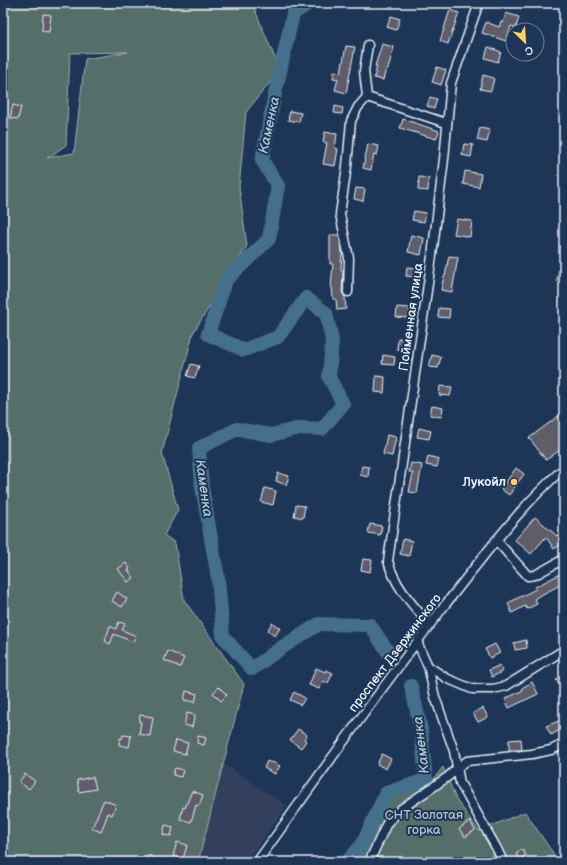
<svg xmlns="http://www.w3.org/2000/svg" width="567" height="865" viewBox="0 0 567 865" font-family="'Balsamiq Sans',sans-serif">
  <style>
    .built { fill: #31415d }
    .green { fill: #566e6a; stroke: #9fb0b1; fill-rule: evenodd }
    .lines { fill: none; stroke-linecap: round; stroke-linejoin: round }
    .river { stroke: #45708c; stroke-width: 14 }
    .building { fill: #5f5d6a; stroke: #e8f1f8 }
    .minor-casing { stroke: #e8f1f8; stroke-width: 11 }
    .minor { stroke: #1d3557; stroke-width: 8 }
    .poi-dot { fill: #ffd166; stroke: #1d3557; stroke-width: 1.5 }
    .labels { text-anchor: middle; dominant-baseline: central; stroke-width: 4; stroke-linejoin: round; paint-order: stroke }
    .street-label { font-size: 13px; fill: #e8f1f8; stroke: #1d3557 }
    .poi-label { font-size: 13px; font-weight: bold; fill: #e8f1f8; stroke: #1d3557; text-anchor: end }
    .park-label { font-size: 13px; fill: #b5c3c6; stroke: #1d3557 }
    .water-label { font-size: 14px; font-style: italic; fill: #afc4d2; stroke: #1d3557 }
  </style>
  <rect width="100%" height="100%" fill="#1d3557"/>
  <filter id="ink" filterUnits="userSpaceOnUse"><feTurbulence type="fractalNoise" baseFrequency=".025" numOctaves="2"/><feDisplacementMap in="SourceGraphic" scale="8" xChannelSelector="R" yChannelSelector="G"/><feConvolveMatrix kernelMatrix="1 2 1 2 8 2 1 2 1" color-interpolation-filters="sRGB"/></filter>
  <g filter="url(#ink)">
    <path class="built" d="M224,764L287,806L246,862H198Z"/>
    <path class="green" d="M3,3H252L280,70L246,112L239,187L247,246L193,333L162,453L178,510L164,535L175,543L184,600L244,684L198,862H3ZM128,52L85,59L74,153L47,158L66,145L70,53Z
      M564,255V283L556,281Z
      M443,767L456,799L479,831L525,812L553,853L558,862H347L386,791L434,779Z"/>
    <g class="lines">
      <path class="river" d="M309,3L293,14L274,98L262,160L278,186L269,239L226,280L208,334L244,350L278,337L306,298L326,313L332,340L329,377L343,404L322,429L300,428L271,435L237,429L199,448L202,487L218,578L223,636L252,669L281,648L319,624L370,625L390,655
        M347,862L362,845L386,793L426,780L421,729L411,686"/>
    </g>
    <path class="building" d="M450,10L459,13L448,44L440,41Z
      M506,13L519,17L516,28L511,26L506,41L482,33L486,22L499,27L501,22L503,23Z
      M43,14L51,15L49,32L42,31Z
      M391,16L400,19L396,30L387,27Z
      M382,44L394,47L388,69H386L383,80L374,78L377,66H375Z
      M346,46L355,47L346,93L335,90L338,79L333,78L334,71L341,72Z
      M488,47L501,52L498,62L485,58Z
      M437,67L446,70L441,85L432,82Z
      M483,75L494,78L491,91L480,89Z
      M430,97L437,99L434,109L427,106Z
      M13,105L21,107L18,119L10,118Z
      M335,106L343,108L342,114L334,113Z
      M290,111L301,113L299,122L288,120Z
      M403,119L439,131L436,139L400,128Z
      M480,128L490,130L487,142L477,140Z
      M325,132L337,134L335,149H338L335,166L323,164L327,143L323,142Z
      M368,144L379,146L377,155L374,154L371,170L363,168Z
      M464,144L473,145L471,157L462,155Z
      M465,171L481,174L479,187L463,184Z
      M419,177L429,178L428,191L418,190Z
      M356,188L365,189L363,201L354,199Z
      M414,211L426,213L424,222L412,220Z
      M457,219L472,221L470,237L454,234Z
      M330,235H339L342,250L341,270H343L342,293L345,297L346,309L337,310L336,299H333L332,287H331L333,264H330Z
      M411,235L424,238L421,255L408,252Z
      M449,256L458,257L452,292L441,290L444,276H445Z
      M407,267L418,268L417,277L406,276Z
      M397,307L410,308L409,318L396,317Z
      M439,308L450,309L449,318L438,317Z
      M398,338L407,339L406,351L397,349Z
      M383,355L395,357L394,365L382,364Z
      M432,355L441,357L438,368L429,367Z
      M191,364L199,366L195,378L187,376Z
      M376,376L385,377L384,393L375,392Z
      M440,386L452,387L450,396L439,395Z
      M432,406L443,408L441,417L430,415Z
      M564,412V447L546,460L529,438Z
      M419,428L431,431L429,439L417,437Z
      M387,435L396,437L392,456L383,454Z
      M428,456L439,459L437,467L426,465Z
      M411,463L422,465L417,493L409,492L413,473L409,472Z
      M362,466L369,467L368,477L360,475Z
      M516,468L524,474L509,495L501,489Z
      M278,473L289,476L286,485L276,481Z
      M265,488L276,491L273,505L261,502Z
      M296,505L305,506L303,518L294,516Z
      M535,517L557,536L558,535L563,543L554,549L546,537L531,554L515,540Z
      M370,524L382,526L380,535L368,533Z
      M403,539L412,541L409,556L400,554Z
      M363,559L372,560L370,572L361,570Z
      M126,563L130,569L128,570L134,578L128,582L118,569Z
      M564,572V583L535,598L537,604L527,609L525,606L512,613L508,603L536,589L535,587Z
      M117,592L127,599L122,607L112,601Z
      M119,622L125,624L122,630L136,636L133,642L114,634L110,644L105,641L110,626L116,629Z
      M272,623L280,628L275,636L267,631Z
      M526,640L527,648L515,650L514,643Z
      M495,644L500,653L490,658L485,649Z
      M168,651L184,658L180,667L164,660Z
      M500,665L503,671L492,677L489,670Z
      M316,668L325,672L326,670L333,673L328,683L323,681L319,689L309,685Z
      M564,675V684L560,686L556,680Z
      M532,682L538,694L509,708L505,699L523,690L522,688Z
      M219,687L227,695L221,701L213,693Z
      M186,691L197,694L195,702L184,700Z
      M294,692L305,698L301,705L290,700Z
      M483,708L488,717L478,722L473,713Z
      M187,713L195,715L192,727L184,725Z
      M140,715L153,717L150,736L139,734L141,722H139Z
      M564,719V728L551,735L546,726Z
      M298,729L307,735L304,739L306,741L301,748L290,740Z
      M123,735L131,736L129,747L119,745L120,738L122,739Z
      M198,736L206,738L204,745L197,743Z
      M521,739L522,750H509V740Z
      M176,740L188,743L185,754L173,751Z
      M382,754L391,759L386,769L377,764Z
      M267,761L271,763L272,762L280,766L275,774L264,768Z
      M175,768L183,770L181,777L173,775Z
      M25,774L35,781L29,789L19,782Z
      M93,777L96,789L79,792L77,780Z
      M192,791L203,795L199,806L196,805L191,822L180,819L183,807L185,808Z
      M104,800L116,805L112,815L108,813L101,832L92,828Z
      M470,821L475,830L465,837L459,829Z
      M165,825L173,827L171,836L163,835Z
      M177,842L187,845L183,859L173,856Z
      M522,849L526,855L520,859L516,854Z
      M149,855L160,862H144Z"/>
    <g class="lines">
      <defs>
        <path id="minor" d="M367,97L446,123
          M348,292L349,258L340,214L347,166L351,121L358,107L367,97L364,71L368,45
          M496,540L528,576L535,575L564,559
          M430,625C413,605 395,587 388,561L432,256L444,159L451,83L479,3
          M417,642L428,666L446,678L472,689H493L506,686L564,650
          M428,666L435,697L454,751L460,783L497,849L503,862
          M257,862C319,776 380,689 445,605C483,557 518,509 564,468
          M369,862L387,823L401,809L449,776L458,767L467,761L532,754L551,750L564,744"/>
      </defs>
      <use href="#minor" class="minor-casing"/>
      <use href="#minor" class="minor"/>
    </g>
  </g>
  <circle class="poi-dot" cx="514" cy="482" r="4"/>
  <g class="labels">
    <g class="street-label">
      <text transform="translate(411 317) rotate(-82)">Пойменная улица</text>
      <text transform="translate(395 653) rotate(-53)">проспект Дзержинского</text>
    </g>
    <g class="poi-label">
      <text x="506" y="482">Лукойл</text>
    </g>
    <g class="park-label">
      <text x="424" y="815">СНТ Золотая<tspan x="424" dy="15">горка</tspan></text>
    </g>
    <g class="water-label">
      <text transform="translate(269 125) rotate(-78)">Каменка</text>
      <text transform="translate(204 488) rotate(82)">Каменка</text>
      <text transform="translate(421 745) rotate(-97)">Каменка</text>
    </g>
  </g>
  <rect width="567" height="865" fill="none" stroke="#1d3557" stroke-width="16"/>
  <rect x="8" y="8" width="551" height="849" fill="none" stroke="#e8f1f8" stroke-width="1.5" filter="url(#ink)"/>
  <g transform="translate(525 42) rotate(155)"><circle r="19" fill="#1d3557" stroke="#6e8097"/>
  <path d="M0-3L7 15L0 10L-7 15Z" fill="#ffd166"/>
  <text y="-6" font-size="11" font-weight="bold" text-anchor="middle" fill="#e8f1f8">С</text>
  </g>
</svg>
